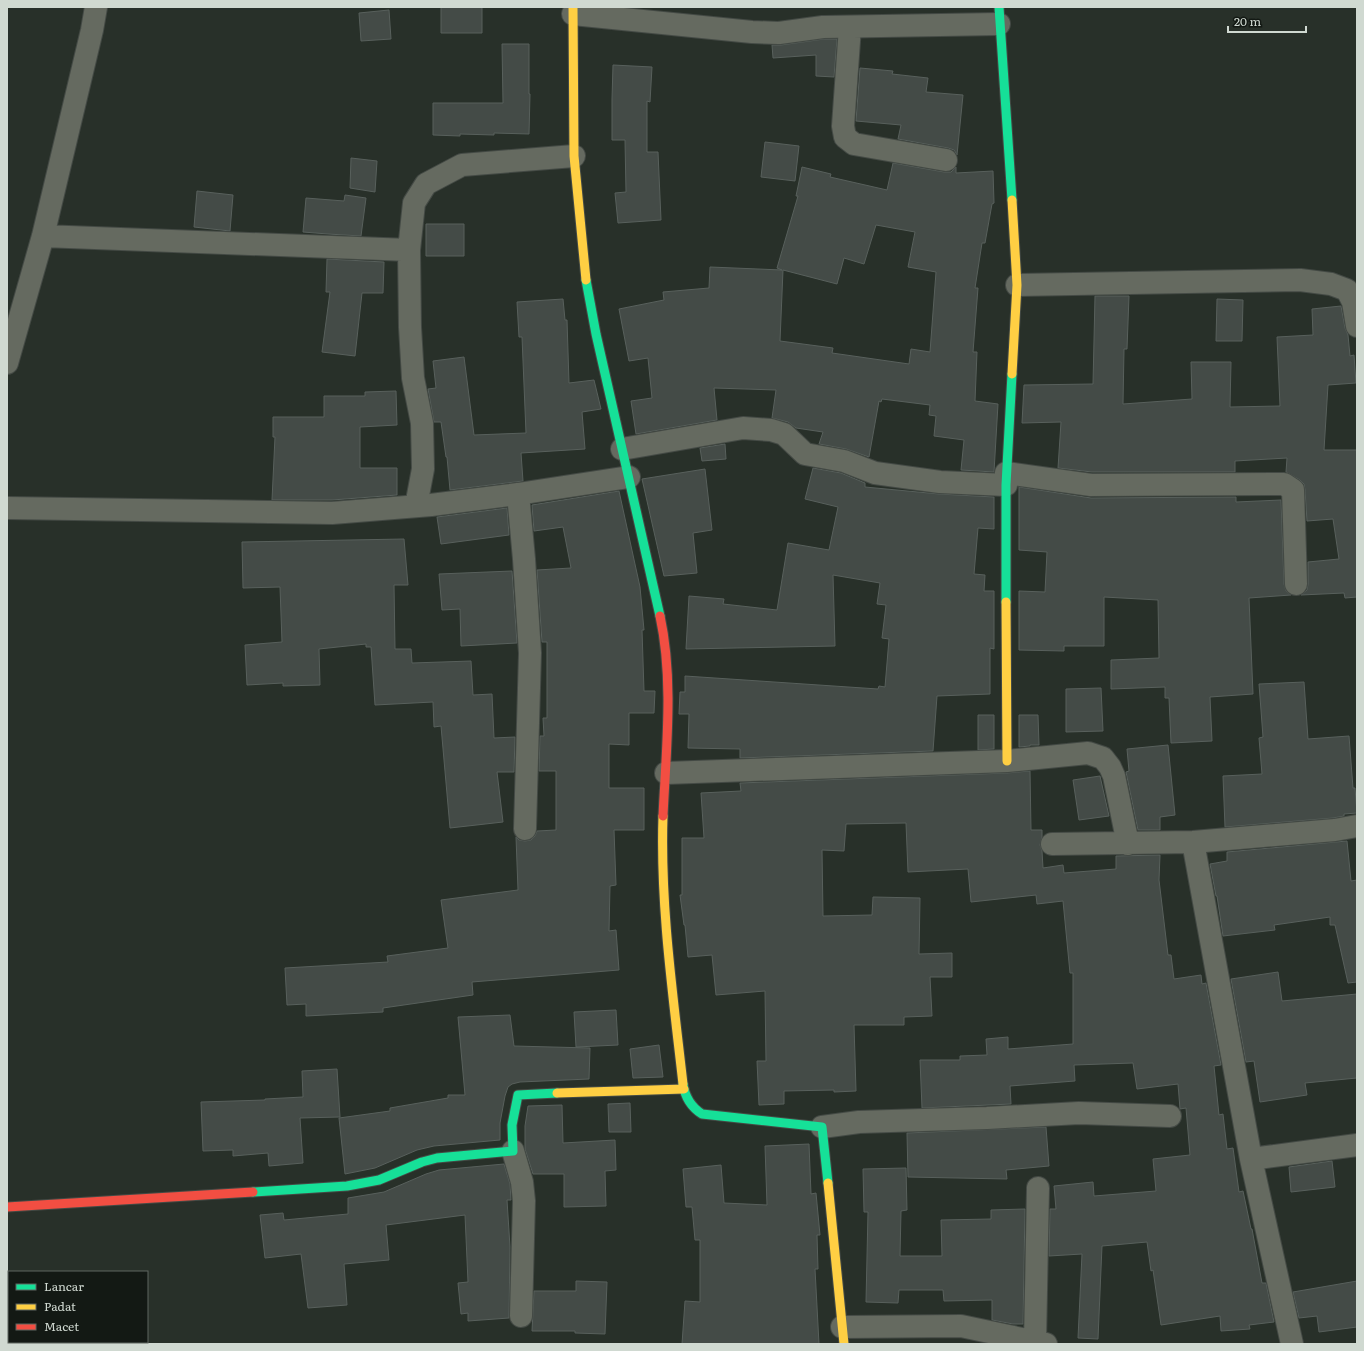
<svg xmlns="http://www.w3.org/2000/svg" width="1364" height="1351" viewBox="0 0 1364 1351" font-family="Literata,serif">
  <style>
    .building { fill: #444b47; stroke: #58605c; fill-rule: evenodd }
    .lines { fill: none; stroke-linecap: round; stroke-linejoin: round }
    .street-casing { stroke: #444a45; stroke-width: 24 }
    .fast-casing { stroke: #444a45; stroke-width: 11 }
    .slow-casing { stroke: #444a45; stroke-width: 11 }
    .jam-casing { stroke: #444a45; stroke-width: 11 }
    .street { stroke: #656a60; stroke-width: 22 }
    .fast { stroke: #16e098; stroke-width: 9 }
    .slow { stroke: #ffcf43; stroke-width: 9 }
    .jam { stroke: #f24e42; stroke-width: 9 }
  </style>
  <rect width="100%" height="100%" fill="#283029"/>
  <path class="building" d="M441,7H482V33H441Z
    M389,10L391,39L361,41L359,13Z
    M824,39H837L834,77L816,76V55L773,58L772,45H781Z
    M502,44H529V94H530L529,134L494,133V135L460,134V136L433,135V103H503Z
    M613,65L652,67L650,102L647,101V152H658L661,220L618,223L615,193L626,192L625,140H612V99Z
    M860,68L893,71L892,74L928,78L926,92L963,95L957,155L954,150L948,148L898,139L901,125L856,121Z
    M765,142L799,146L795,181L761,177Z
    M351,158L377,161L375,192L350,188Z
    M893,163L944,172H951L956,167V173L993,171L994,203L992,204L985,243H982L975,288H978L973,352H977L975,401L998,404L994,472L961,470L964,440L934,436L936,416L929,415L930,405L882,399L881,402L879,401L869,457L846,449L819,444L823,432L796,428L788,422L772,418L776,390L714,388L717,420L636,434L631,401L652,398L648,358L629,361L619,309L664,300L663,292L709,288L710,267L782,270L777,268L798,196H796L802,167L831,174L830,177L887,190ZM876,225L915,232L908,267L936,272L930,352L911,349L909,364L832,353L833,348L780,341L783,270L837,284L844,258L864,264Z
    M197,191L233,195L230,231L194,227Z
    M345,195L366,198L361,236L328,234L303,232L306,198L344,201Z
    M426,224H464V256H426Z
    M327,259L384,262L383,293H362L355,356L322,352L330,292H326Z
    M1095,296H1129L1127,349H1124L1123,404L1192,399L1191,362H1231L1230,407L1280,406L1277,337L1313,335L1312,309L1341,306L1345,328L1348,335L1350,356L1354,355L1356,383L1328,385L1324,450H1357V597L1345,598L1344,593L1301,595L1307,590L1308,584V562L1339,559L1333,519L1307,521L1305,490L1304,484L1300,480L1286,472L1287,458L1235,461V472H1092L1058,468L1061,422L1022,423L1024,385L1093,384Z
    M563,299L565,320H567L569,383L594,380L601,409L582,412L585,449L521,453L523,481L450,490L447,457H446L441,422H434L428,389L436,388L433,361L464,357L474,435L526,433L522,337H519L517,302Z
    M1217,299L1243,300L1242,341H1216Z
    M396,391L397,425L360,427V468H397V495L332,500H272L275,437H273V417H324V396H365V392Z
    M725,444L726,459L702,461L700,448Z
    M813,468L841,473L865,483V487L939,494L994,497V529L978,528L974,574L985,575L984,591H994V649L990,648V694L937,696L933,751L740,758V749L688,748L689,714H679L680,692H685V676L878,689L879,686L885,687L889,639L882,638L886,605L877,604L880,583L833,575L835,646L686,649L689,596L724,599L723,604L777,610L788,543L829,550L838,507L805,499Z
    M705,469L712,530L693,533L697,573L664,576L642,479Z
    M1019,487L1091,498L1236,497V502L1281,500L1284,584L1286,591L1291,595L1249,598L1253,694L1210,697L1212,741L1171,743L1169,698H1165V687L1111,689V660L1159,658L1158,600L1104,597V646H1064V651L1019,650V591L1045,592L1047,552L1019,550Z
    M619,491L640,587L644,630H642L644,691H655L654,713H629V745L609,744V788H644V830H614L616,885L610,886L609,931L616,930L619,970L472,982L473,995L383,1008V1012L306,1016V1004L287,1005L285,968L388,962L387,956L448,948L441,900L518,890L516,837L519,840L525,841L531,840L535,836L537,831L556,830V771H539L540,736H544L543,718H547V642H542L537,570L571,568L563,527L534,531L532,505Z
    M507,508L509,535L441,544L437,517Z
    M404,539L408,585H394L395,649H411L412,663L471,661L473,695L492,694L494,738L515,737L514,772H497L503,822L450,828L441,726L434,727L433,702L375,705L371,647H366V644L319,649L320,685L283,686V683L247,685L245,645L282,642L280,587L243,588L242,542Z
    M512,571L517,643L461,646L460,609L442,610L439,574Z
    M1304,682L1308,739L1349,736L1353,788H1355L1357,813L1344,814V816L1333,818L1225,827L1223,776L1262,774L1259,738L1263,737L1259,684Z
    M1101,688L1103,731L1066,732V689Z
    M978,715H994V749L978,750Z
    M1019,715H1038L1039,745H1030V746L1019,747Z
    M1168,745L1175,815L1160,817V830H1138L1126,772L1129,771L1127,749Z
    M1030,771L1031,830H1042V837L1040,845L1042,851L1043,868L1063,865L1064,873L1116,869V856L1160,855L1159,880L1168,955H1171L1174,979L1201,975L1202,984L1206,983L1221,1065L1214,1066L1219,1115L1223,1114L1227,1149L1233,1148L1239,1192L1243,1191L1251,1229H1252L1262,1283H1266L1274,1322L1249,1325L1250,1329L1221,1331L1220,1316L1161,1325L1153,1270L1151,1271L1147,1242L1102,1246L1098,1339L1078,1338L1082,1254L1049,1256L1050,1209H1056L1054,1186L1093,1182L1094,1196L1156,1191L1153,1159L1190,1155L1186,1108L1180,1109L1178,1084L1137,1089L1133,1063L1074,1065L1075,1081L1010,1086L1011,1104L922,1108L920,1060H960V1056L987,1055L986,1039L1008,1037V1049L1073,1044V973H1070L1063,901L1037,904L1036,895L971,902L968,869L908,872L906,823L846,824L844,851L822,850L823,916L872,915L873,897L920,898L919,954L952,953V977H930L932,1016L904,1017V1025H854L856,1091L834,1092V1090L784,1091V1104L759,1105L757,1061H766L765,991L716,995L712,955L688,957L685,925H684L680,895H682V838H704L701,793L741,791L740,783L1007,773Z
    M1100,776L1109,816L1079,820L1073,780Z
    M1347,841L1351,881L1357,880V982L1348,983L1335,925H1330V917L1274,925L1275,930L1223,936L1217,896H1216L1210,864L1227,861V852Z
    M1278,972L1282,1001L1357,994V1078L1305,1083L1307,1095L1260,1102L1254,1061L1246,1062L1231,979Z
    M616,1010L618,1045L576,1047L574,1012Z
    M510,1015L514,1046L590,1048L589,1079L520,1082L512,1084L508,1087L505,1096L500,1123V1140L434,1146L417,1150L375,1168L345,1174L339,1118L390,1111V1108L448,1098V1095H465L458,1017Z
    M659,1045L663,1077L633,1078L630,1049Z
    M337,1069L340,1117L300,1118L303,1163L269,1166L268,1153L233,1156V1150L203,1151L201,1102L265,1100V1099L303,1097L302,1071Z
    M630,1103L631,1132H609L608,1104Z
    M562,1105L563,1143L615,1140L616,1170L605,1171L606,1206L564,1207V1174H533L525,1149V1126L528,1106Z
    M1046,1127L1049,1166L1006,1170L1007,1179L908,1177L907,1133Z
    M809,1144L811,1194L816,1193L820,1235H817L818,1269H815L819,1344H682L685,1301L700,1302V1240H695L692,1207H686L683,1169L721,1165L724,1203L767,1205L765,1146Z
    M1332,1161L1335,1187L1291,1192L1289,1167Z
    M504,1164L510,1184L511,1200H507L510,1247L509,1318L468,1321V1313L461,1314L458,1283L468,1282L465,1215L386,1225L389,1260L344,1264L347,1305L308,1308L301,1254L265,1258L260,1215L283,1213L284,1220L348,1214V1198L384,1192L426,1174L439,1170Z
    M906,1168L907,1210L901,1211L900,1256H942L941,1220L991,1219V1210L1025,1209L1023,1324H1013L992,1320V1300L944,1301L943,1290H899L898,1303L866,1302L868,1212H864L863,1169Z
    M576,1281L607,1282L605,1334L575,1333V1331H532L534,1291H576Z
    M1357,1281V1327L1319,1332L1317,1316L1299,1318L1293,1292Z"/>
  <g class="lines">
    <defs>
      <path id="street" d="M573,14L752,32L779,33L823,27L999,24
        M850,27L843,126L845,137L854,144L946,160
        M43,236L409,250
        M1017,285L1300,280L1331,284L1347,290L1353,302L1357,326
        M7,363L43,236L92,30L96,7
        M622,449L743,428L771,430L784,434L805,454L844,461L875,473L940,482L1006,485
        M1006,473L1091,485L1284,484L1293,490L1296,584
        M518,494L524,559L530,653L525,829
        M416,506L423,469L422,423L413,378L410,327L409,250L414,203L426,184L462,165L574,156
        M7,508L332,513L431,505L518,494L629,477
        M666,773L1007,761L1088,753L1103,758L1110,767L1114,776L1128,844
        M1193,842L1251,1159L1292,1344
        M1052,844L1193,842L1335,830L1357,826
        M822,1127L859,1122L987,1118L1079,1113L1170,1116
        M513,1151L522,1182L524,1201L521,1316
        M1251,1159L1357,1145
        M842,1327L961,1326L1046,1344
        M1035,1342L1038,1188"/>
      <path id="fast" d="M999,7L1012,200
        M586,280L596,334L660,616
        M1006,602V485L1012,374
        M683,1084C685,1097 691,1107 702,1114L822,1127L828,1183
        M253,1192L347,1186L379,1180L422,1162L437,1158L513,1151L512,1125L518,1095L557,1093"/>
      <path id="slow" d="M573,7L574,156L586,280
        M1012,200L1017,285L1012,374
        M1006,602L1007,761
        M663,816C660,905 673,995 683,1084
        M557,1093L684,1089
        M828,1183L844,1344"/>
      <path id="jam" d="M660,616C674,680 666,751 663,816
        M7,1207L253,1192"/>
    </defs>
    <use href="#street" class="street-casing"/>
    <use href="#fast" class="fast-casing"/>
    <use href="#slow" class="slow-casing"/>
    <use href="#jam" class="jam-casing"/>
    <use href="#street" class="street"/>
    <use href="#fast" class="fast"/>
    <use href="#slow" class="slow"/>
    <use href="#jam" class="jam"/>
  </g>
  <rect width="1364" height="1351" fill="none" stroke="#d0d9d1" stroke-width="16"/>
  <rect x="8" y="1271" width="140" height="72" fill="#131914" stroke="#5f6660"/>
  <rect x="16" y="1284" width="20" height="6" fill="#16e098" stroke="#5f6660"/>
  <text x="44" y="1291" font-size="12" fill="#d0d9d1">Lancar</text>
  <rect x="16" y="1304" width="20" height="6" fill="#ffcf43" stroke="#5f6660"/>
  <text x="44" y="1311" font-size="12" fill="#d0d9d1">Padat</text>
  <rect x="16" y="1324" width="20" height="6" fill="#f24e42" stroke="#5f6660"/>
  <text x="44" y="1331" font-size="12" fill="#d0d9d1">Macet</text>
  <path d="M1228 26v6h78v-6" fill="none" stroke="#d0d9d1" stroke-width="2"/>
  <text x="1234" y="26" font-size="12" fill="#d0d9d1" stroke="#131914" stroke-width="3" paint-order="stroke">20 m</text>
</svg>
